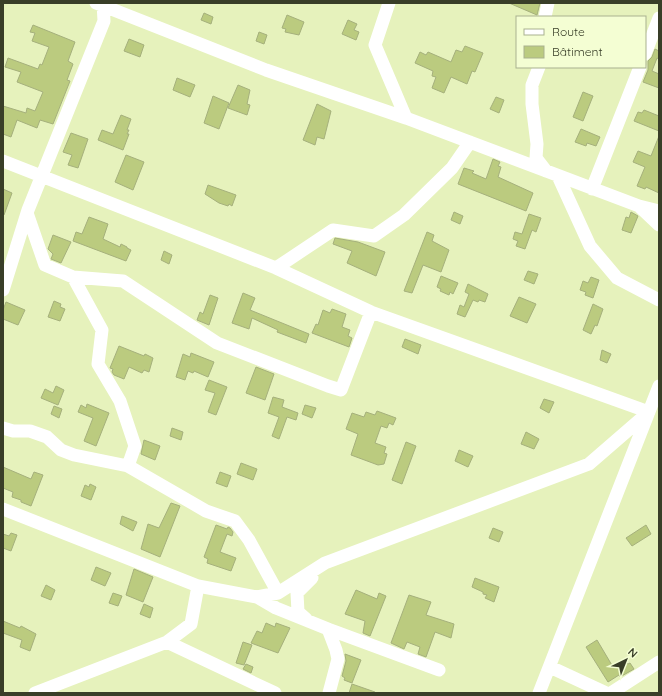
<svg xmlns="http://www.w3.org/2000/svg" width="662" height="696" viewBox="0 0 662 696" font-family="Quicksand,sans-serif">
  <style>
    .building { fill: #bbcb7f; stroke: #a5b07c }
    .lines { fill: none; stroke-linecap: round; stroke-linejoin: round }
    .minor { stroke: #fff; stroke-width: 13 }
  </style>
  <rect width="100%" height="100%" fill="#e6f2bc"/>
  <path class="building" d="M509,3H540L537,15Z
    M204,13L213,17L211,24L201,20Z
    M287,15L304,22L299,35L285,32L286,29L282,28Z
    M348,20L357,24L354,30L359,32L356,40L342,34Z
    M33,25L75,42L68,61L73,64L67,80L70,81L53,124L40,120L37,128L17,120L11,137L3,134V106L26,113L27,108L35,111L43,92L17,82L21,72L5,67L8,58L38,69L40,64L42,65L49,47L32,41L35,33L30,32Z
    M259,32L267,35L264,44L256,41Z
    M129,39L144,45L140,57L124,51Z
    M465,46L483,53L475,72L472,71L467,84L451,77L444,93L432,88L436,77L432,76L433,71L415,63L420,52L426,55L428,52L451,62L456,50L462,52Z
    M655,49L659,51V59L657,58L652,71L659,74V88L643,82L648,70V61L652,57Z
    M177,78L195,85L190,97L173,90Z
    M238,85L250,90L247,104L250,105L247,115L228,108Z
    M583,92L593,96L583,121L573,117Z
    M213,96L229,103L219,129L204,123Z
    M496,97L504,100L499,113L490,109Z
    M317,104L331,111L324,139L317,137L315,145L303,140Z
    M644,110L659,116V131L634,121L638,112L642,113Z
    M121,115L131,119L127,130H129L127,134H129L123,150L98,140L102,130L113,134Z
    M581,129L600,137L596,146L587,143L586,146L575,142Z
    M71,133L88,139L78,168L68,165L72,155L63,152Z
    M659,136V193L646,187L645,189L637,186L645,167L633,162L638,151L651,156Z
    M126,155L144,162L133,190L115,182Z
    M493,159L500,162L498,166L501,167L498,177L533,193L526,211L458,184L464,168L474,171L472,173L486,179Z
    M208,185L236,195L232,206L229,204L228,206L219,203L205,194Z
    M3,189L12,193L4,215H3Z
    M454,212L463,216L460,224L451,220Z
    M631,212L638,216L631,233L622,230L626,217L629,218Z
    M529,214L541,218L536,232L532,230L525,249L516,246L518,241L513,239L515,232L522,234Z
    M89,217L108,224L103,239L120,247L121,244L127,247V248L131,250L126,261L73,241L76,232L82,234Z
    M427,232L434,235L432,241L449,250L441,272L423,265L412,293L404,291Z
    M53,235L71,242L61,263L51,259L53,254L48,249Z
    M335,238L358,242L385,252L376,276L347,263L352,251L333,244Z
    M164,251L172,255L169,264L161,260Z
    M528,271L538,274L534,284L524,280Z
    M441,276L458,283L453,294L450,292L449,295L440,291L441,289L437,287Z
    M591,277L599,280L593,298L585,295L586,292L580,290L583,281L588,283Z
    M468,284L488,294L485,302L479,300L478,302L473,300L465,317L457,314L460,305L464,307L469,294L465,292Z
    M243,293L255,298L250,310L309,334L306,343L277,332L278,330L252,318L249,329L232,323Z
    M210,295L218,298L209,325L197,320L200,312L203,314Z
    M519,297L536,304L527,323L510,316Z
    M54,301L61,304L60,307L65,309L60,321L48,317Z
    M6,302L25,310L18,325L3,319V310Z
    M593,304L603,309L597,326L595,325L591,334L583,330Z
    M332,309L346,314L342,327L350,330L348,336L352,338L349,347L312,333L316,324L318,325L323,310L330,313Z
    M405,339L421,345L418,354L402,347Z
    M119,346L144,356L145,354L153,358L149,372L144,370L142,373L129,367L124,379L114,375L112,372L113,369L110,368Z
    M602,350L611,354L607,363L600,360Z
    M191,353L214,362L208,377L194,371L193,373L188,371L185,380L176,377L183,354L190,357Z
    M256,367L274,374L265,400L246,393Z
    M209,380L227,387L216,415L208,412L215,393L205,390Z
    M56,386L64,390L58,405L41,398L45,389L53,393Z
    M273,397L284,400L282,407L298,413L296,420L287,417L279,439L272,436L279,417L268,413Z
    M544,399L554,402L549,413L540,408Z
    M87,404L109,413L96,446L84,441L93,418L78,412L81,405L86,408Z
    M305,405L316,408L312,418L302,414Z
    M54,406L62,409L59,418L51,414Z
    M377,411L396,418L393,425L389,423L387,428L381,426L375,443L386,447L384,453L387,454L384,464L378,465L351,455L358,434L346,429L352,413L364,417L366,412L375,415Z
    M172,428L183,432L181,440L170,436Z
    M526,432L539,439L534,449L521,444Z
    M144,440L160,446L155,460L141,454Z
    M406,442L416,446L402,484L392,480Z
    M459,450L473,456L468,467L455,461Z
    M241,463L257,469L253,480L237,474Z
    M3,467L31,479L34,472L43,475L31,506L21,502V500L12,497L13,492L3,488Z
    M220,472L231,476L227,487L216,483Z
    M90,484L96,487L91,500L81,496L85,485L89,487Z
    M171,503L180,506L160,557L141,549L148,524L159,528Z
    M122,516L137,522L133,531L120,524Z
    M216,525L227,529L228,527L230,528L233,532L232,536L227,534L220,552L236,558L231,571L207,563L208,559L204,557Z
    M646,525L651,534L632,546L626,538Z
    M493,528L503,532L499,542L489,538Z
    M11,533L17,535L11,551L3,548V534L9,536Z
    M96,567L111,573L105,586L91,580Z
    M134,569L153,577L143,602L126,595Z
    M475,578L499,587L494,602L485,598L487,595L483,594V592L472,587Z
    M46,585L55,590L51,600L41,596Z
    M356,590L377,599L379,593L386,596L370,636L363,633L365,621L345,614Z
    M113,593L122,596L118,606L109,603Z
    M409,595L431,602L426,615L454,624L451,638L435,632L426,657L418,654L420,647L407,642L404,649L391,643Z
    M144,604L153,608L150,618L140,614Z
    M3,621L20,628L21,626L36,634L30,651L20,647L22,640L3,633Z
    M266,623L275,627L276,623L290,628L278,653L251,643L257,631L262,633Z
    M597,640L613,667L624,660L628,664L630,663L634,669L620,677L619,675L608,682L586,647Z
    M243,642L252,645L244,665L236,663Z
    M345,654L361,660L352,683L344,680L345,678L342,676L346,661Z
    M246,664L253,667L251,673L243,669Z
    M352,684L375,692V693H349Z"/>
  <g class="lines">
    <path class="minor" d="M96,3L266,70L406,118
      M389,3L375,45L406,118L639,206L659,211
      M545,17L548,3
      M645,54L659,18
      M539,67L532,85V104L537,144L536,158L546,171
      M3,161L276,268L371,312L649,412
      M558,176L590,246L617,278L659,300
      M592,189L640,67
      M640,207L659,225
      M27,213L45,265L73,277L123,281L217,343L328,386L341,390L371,312
      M276,268L333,230L374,236L404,215L452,168L470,142
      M73,277L102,330L98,364L120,401L135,446L128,466L206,511L235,521L249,540L278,593
      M3,290L28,210L104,21L103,3
      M3,428L13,431H30L47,437L61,450L74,455L128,466
      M3,509L198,586L191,624L167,642
      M198,586L257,597L278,593L325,563L589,464L649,412
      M257,597L276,608L328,629L439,670
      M306,619L298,612L297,593L312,578
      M328,629L336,650L338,659L329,693
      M550,667L606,693
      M35,693L167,642L275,693
      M539,693L659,386
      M611,693L659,662"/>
  </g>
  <rect width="662" height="696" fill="none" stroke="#393e28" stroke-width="8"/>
  <rect x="516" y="16" width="130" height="52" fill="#f4fed3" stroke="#a9b18f"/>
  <rect x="524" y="29" width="20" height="6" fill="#ffffff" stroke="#a9b18f"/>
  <text x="552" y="36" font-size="12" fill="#393e28">Route</text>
  <rect x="524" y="46" width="20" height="12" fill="#bbcb7f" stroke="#a9b18f"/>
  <text x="552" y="56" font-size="12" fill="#393e28">Bâtiment</text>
  <g transform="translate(626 660) rotate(43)" stroke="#f4fed3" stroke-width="3" paint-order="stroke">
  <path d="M0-3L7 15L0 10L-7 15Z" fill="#393e28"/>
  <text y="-6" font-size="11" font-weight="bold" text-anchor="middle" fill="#393e28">N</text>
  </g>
</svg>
